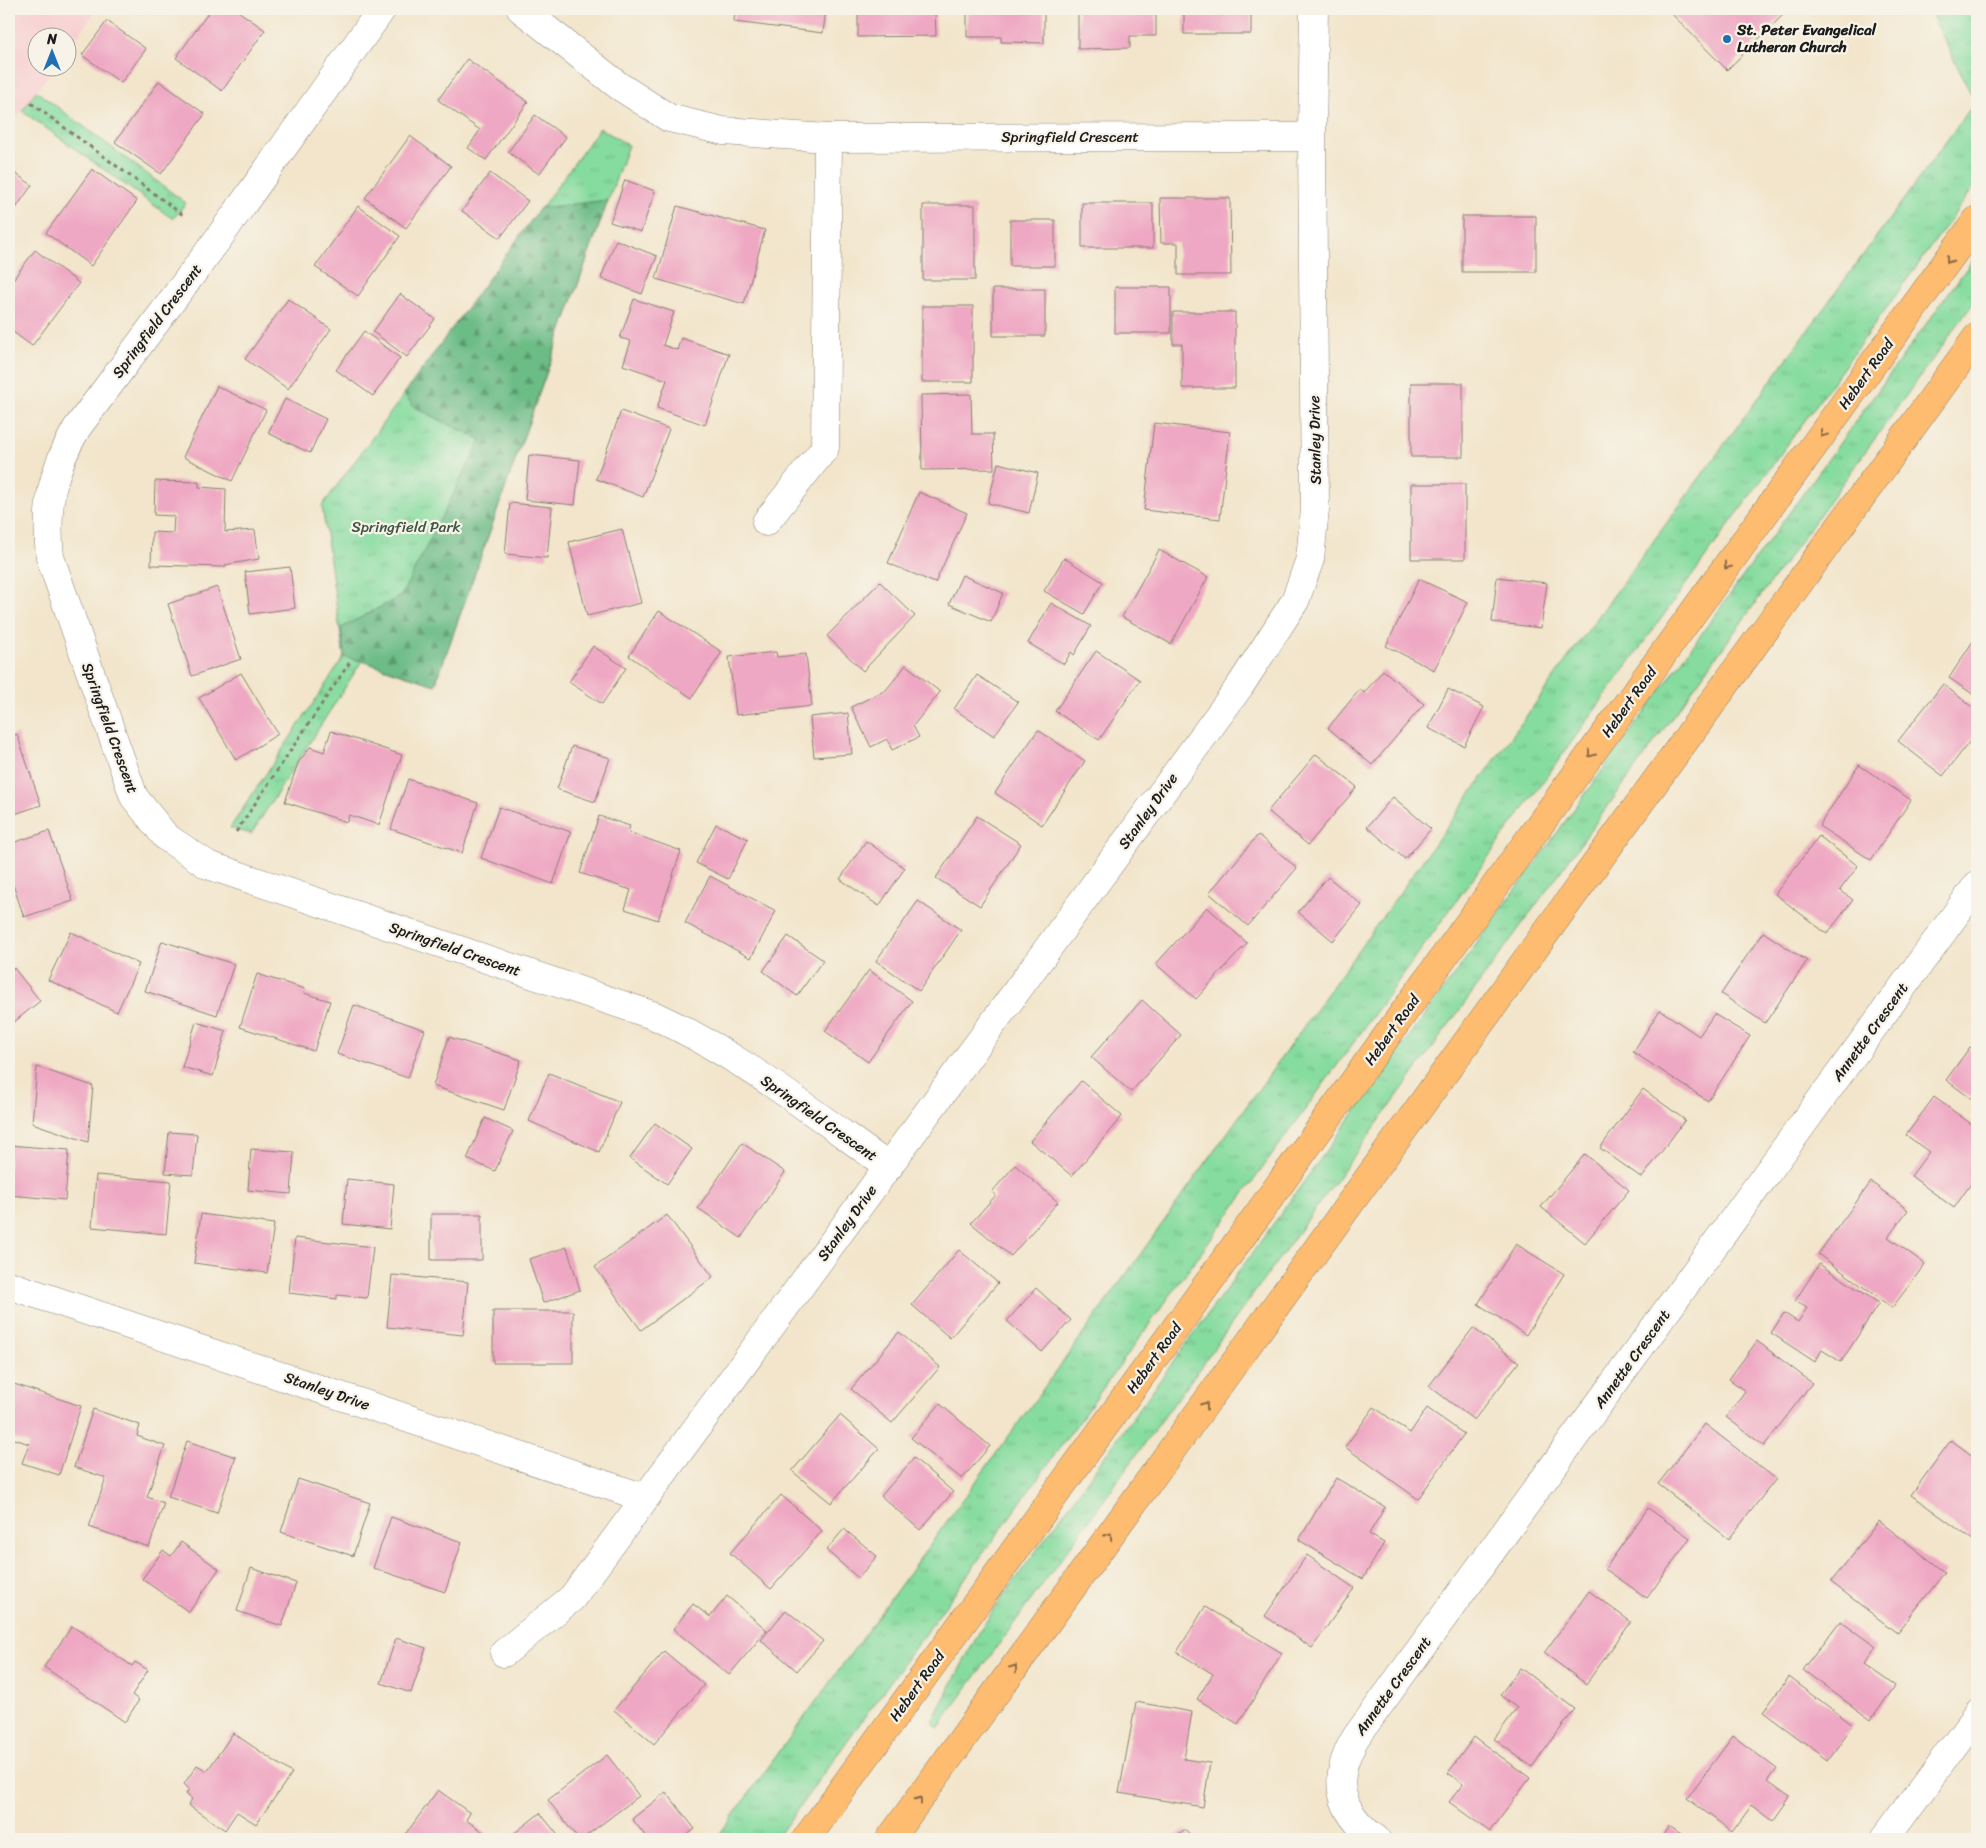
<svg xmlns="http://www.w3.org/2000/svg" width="1986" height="1848" viewBox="0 0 1986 1848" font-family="Sriracha,sans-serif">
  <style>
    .built { fill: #f7cfd0 }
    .grass { fill: url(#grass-tufts); stroke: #517c5e }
    .forest { fill: url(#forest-firs); stroke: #446c51 }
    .building { fill: #efa8c3 }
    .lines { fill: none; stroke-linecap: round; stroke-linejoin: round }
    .minor-casing { stroke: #878074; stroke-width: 29 }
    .major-casing { stroke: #878074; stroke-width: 29 }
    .path { stroke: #878074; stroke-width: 3; stroke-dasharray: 4 4; stroke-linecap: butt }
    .minor { stroke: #fff; stroke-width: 28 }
    .major { stroke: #fdbc70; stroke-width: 28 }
    .oneway { stroke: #8c6c46 }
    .poi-dot { fill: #1f6fb2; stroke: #f7f3e8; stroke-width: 2 }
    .labels { text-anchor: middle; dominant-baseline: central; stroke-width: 4.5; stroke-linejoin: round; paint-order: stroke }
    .poi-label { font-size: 15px; font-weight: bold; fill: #1c1c1c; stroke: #f7f3e8; text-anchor: start }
    .street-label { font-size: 15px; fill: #1c1c1c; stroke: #f7f3e8 }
    .park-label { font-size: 15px; fill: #3c5643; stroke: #f7f3e8 }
  </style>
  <defs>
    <pattern id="grass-tufts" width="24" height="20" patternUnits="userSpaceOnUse" patternTransform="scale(1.25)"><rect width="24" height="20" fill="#86dc9f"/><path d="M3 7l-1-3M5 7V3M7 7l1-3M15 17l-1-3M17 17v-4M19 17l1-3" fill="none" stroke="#73bc88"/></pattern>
    <pattern id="forest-firs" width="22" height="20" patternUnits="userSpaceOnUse" patternTransform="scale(1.25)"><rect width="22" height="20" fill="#6cbc86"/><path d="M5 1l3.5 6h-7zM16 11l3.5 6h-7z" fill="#58986d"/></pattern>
  </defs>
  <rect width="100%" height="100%" fill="#f7f3e8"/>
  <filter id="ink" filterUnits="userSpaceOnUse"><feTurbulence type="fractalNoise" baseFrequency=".02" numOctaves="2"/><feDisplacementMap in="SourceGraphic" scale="10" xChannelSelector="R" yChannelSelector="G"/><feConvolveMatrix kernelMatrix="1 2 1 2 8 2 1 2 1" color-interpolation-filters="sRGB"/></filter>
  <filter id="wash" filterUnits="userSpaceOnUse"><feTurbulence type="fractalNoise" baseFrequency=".0096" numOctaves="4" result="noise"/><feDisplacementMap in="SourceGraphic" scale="20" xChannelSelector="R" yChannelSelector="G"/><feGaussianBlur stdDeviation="1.12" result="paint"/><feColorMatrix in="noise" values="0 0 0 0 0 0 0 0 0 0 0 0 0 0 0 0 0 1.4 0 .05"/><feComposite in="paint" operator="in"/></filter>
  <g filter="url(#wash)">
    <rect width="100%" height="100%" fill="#f2e5cb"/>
    <path class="built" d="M9,9H97L68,49V38H38V68H54L9,128Z"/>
    <path class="grass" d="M1929,9H1977V183L776,1839H716L1086,1330L1581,640L1975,102Z
      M36,91L186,203L173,219L22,111Z
      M600,128L628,145L435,685L362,661L251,834L230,828L344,657L322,506Z
      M1977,254V298L938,1728L932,1721L980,1631L994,1609Z"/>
    <path class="forest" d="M608,200L435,685L362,661L344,657L341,628L401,596L481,440L414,407L404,394L540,208Z"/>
    <g id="blocks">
      <path class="building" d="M211,9H235L265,30L222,91L176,58Z
        M735,9H826L823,33L734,22Z
        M858,9H935L936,36L858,37Z
        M967,9H1044V43L1001,42V37H967Z
        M1078,9H1156V36H1130V48L1078,49Z
        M1184,9H1251V34H1184Z
        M1667,9H1789L1727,70Z
        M107,21L146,49L121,83L82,55Z
        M467,59L528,102L486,160L468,148L480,130L438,100Z
        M159,81L205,114L161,174L115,142Z
        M535,115L566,137L539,174L508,152Z
        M410,136L451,166L406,228L365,198Z
        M9,169L32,185L9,218Z
        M92,169L137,201L91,266L46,233Z
        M490,173L528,201L500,238L462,211Z
        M625,180L655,191L641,232L610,222Z
        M1160,198H1230L1231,275H1178V243H1161Z
        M1082,203H1153V248H1082Z
        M923,205H975V280H923Z
        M358,206L400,236L358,296L315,267Z
        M677,206L765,230L744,304L656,279Z
        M1462,216H1536V272H1462Z
        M1010,220H1055V266H1010Z
        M616,240L657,256L642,294L601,278Z
        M35,250L79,283L32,346L9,329V285Z
        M1115,287H1171V333H1115Z
        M993,289H1045V336H993Z
        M400,294L435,319L407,357L373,332Z
        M288,299L331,329L288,389L245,359Z
        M634,299L674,312L663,345L677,350L681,338L729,354L705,425L657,408L667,380L623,365L631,341L620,338Z
        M922,306H973V382H922Z
        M1173,312H1235V388H1182V344H1173Z
        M364,331L400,358L373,396L336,370Z
        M1411,383H1463V457H1411Z
        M217,386L266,410L232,481L183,457Z
        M971,394L972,434H993L994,469L922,470L921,395Z
        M285,399L326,419L310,453L268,433Z
        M621,411L669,429L643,497L596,479Z
        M1154,423L1230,432L1220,519L1144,510Z
        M529,455L580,460L575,505L525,500Z
        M998,463L1038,473L1029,513L988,503Z
        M155,481L199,482V487L226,489L225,532L255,530L259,559L225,565V567L151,565L152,532L173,533L174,516L154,515Z
        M1411,484H1465V559H1411Z
        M919,492L967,513L935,583L888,563Z
        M510,503L552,507L547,558L505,554Z
        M622,529L641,603L587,616L569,542Z
        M1159,550L1208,577L1171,644L1122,617Z
        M1064,558L1103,582L1084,614L1044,591Z
        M290,567L295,608L250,614L245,572Z
        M962,575L1003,593L991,622L949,604Z
        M1497,577L1547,583L1541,628L1492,622Z
        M1419,579L1468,602L1434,670L1386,646Z
        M880,582L915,616L863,671L827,636Z
        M217,587L241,659L192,676L168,604Z
        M1051,603L1091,626L1074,655L1071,652L1064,664L1028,643Z
        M659,611L722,652L692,698L629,656Z
        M1977,635V697L1949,678Z
        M593,646L626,668L602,704L569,682Z
        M1096,651L1140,680L1099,740L1055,711Z
        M776,652L777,657L806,654L812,706L736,715L729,657Z
        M906,665L940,692L913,726L919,737L892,750L887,739L871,747L851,707L886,690Z
        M1383,670L1424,704L1372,765L1328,728L1360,689L1364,693Z
        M241,673L278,734L236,760L199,698Z
        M977,675L1018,702L994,736L954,709Z
        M1943,684L1977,711V732L1943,776L1898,741Z
        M1448,689L1484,707L1464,746L1428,728Z
        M848,713L852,754L814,757L810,717Z
        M1038,730L1085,761L1042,825L995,793Z
        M331,731L402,755L379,825L349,815L347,822L285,802L298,763L310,747L324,752Z
        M17,734L41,805L9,816V737Z
        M572,746L610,758L595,802L557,789Z
        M1316,754L1357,787L1308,845L1268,811Z
        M1859,765L1911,800L1871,860L1819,826Z
        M408,779L478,803L462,853L391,829Z
        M1393,797L1431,829L1405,859L1367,827Z
        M499,807L571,832L553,884L481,858Z
        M599,816L630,826L628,832L681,851L658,920L625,909L631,890L580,873Z
        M977,816L1021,844L980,906L936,878Z
        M716,824L748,839L728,879L696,863Z
        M49,831L73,901L24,917L9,873V844Z
        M1258,835L1297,868L1248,926L1209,893Z
        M1819,836L1858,866L1840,890L1853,900L1827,934L1775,894Z
        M866,841L905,868L879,906L840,879Z
        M710,876L776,911L751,958L685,923Z
        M1328,877L1362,905L1333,941L1298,912Z
        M918,901L961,930L919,991L876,961Z
        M1207,907L1247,943L1196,999L1156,964Z
        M71,932L139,964L117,1012L48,980Z
        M1763,932L1807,961L1765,1023L1721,994Z
        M788,936L823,960L797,996L763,971Z
        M162,941L234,964L217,1015L145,991Z
        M14,968L40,1001L9,1026V972Z
        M869,970L912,1001L868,1062L825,1031Z
        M257,974L305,989L304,993L330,1001L314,1051L240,1027Z
        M1142,1000L1181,1035L1131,1092L1091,1057Z
        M354,1005L425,1030L408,1078L337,1054Z
        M1660,1010L1699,1036L1714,1014L1750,1036L1708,1101L1633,1052Z
        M196,1022L226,1031L213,1076L182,1067Z
        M449,1037L521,1060L504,1110L433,1086Z
        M1970,1047L1977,1052V1103L1946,1080Z
        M37,1067L93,1086L88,1142L32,1123Z
        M549,1073L620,1102L599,1152L529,1121Z
        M1081,1081L1122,1116L1072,1176L1030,1141Z
        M1643,1089L1685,1120L1642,1178L1600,1148Z
        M1934,1097L1977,1128V1175L1954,1208L1911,1176L1929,1152L1906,1135Z
        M485,1118L513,1131L495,1171L467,1159Z
        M655,1123L692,1149L667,1184L630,1158Z
        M169,1132L197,1134L193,1175L165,1173Z
        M742,1143L785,1172L741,1238L698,1208Z
        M9,1145L69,1150L65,1200L9,1195Z
        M251,1149L294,1152L291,1194L248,1190Z
        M1585,1154L1629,1190L1585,1243L1541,1207Z
        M1015,1165L1058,1202L1011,1256L971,1223L996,1195L992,1192Z
        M96,1175L171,1181L166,1234L92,1227Z
        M347,1179L394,1184L390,1229L343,1224Z
        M1871,1182L1908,1210L1888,1237L1925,1264L1892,1308L1818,1254Z
        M201,1214L274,1224L267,1273L194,1263Z
        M431,1214H482V1260H431Z
        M667,1215L713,1277L641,1330L595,1267Z
        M295,1238L373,1247L367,1298L337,1295V1299L289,1293Z
        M1516,1244L1564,1274L1526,1335L1478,1304Z
        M567,1247L580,1290L543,1303L529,1259Z
        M959,1250L998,1283L950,1338L912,1305Z
        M1819,1264L1879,1303L1841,1362L1822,1350L1815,1362L1771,1333L1784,1313L1798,1322L1807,1308L1795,1301Z
        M392,1275L468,1282L463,1335L387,1327Z
        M1036,1288L1071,1320L1042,1352L1007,1321Z
        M493,1311H573V1363H493Z
        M1473,1328L1519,1362L1474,1420L1429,1386Z
        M899,1332L940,1367L892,1423L851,1389Z
        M1757,1341L1812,1383L1764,1446L1726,1417L1745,1391L1729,1379Z
        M11,1383L81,1406L59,1475L22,1463L29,1444L9,1437V1391Z
        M940,1404L990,1446L962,1479L911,1438Z
        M1374,1407L1410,1433L1427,1408L1464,1434L1418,1499L1345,1447Z
        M93,1409L140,1425L137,1436L165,1446L147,1497L164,1503L149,1547L89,1527L106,1478L74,1467Z
        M840,1415L879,1449L831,1503L792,1471Z
        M1705,1424L1776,1479L1729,1539L1658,1484Z
        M1951,1440L1977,1459V1543L1911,1495Z
        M187,1441L236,1457L217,1513L168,1497Z
        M914,1458L953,1492L920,1530L881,1496Z
        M1336,1478L1385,1507L1369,1534L1384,1543L1363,1579L1299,1540Z
        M298,1479L370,1503L353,1556L281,1532Z
        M781,1495L822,1531L771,1589L730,1553Z
        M1648,1508L1690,1538L1647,1598L1605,1569Z
        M391,1517L462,1542L445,1592L373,1568Z
        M1879,1521L1945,1572L1897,1633L1831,1582Z
        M844,1529L877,1556L858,1578L826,1550Z
        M181,1542L219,1569L189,1612L142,1579L163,1550L171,1556Z
        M1307,1555L1354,1588L1312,1648L1265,1616Z
        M251,1568L296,1583L282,1626L237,1611Z
        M1589,1591L1631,1622L1586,1684L1544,1653Z
        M727,1596L767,1630L729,1675L673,1629L693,1604L710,1617Z
        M1205,1607L1282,1653L1238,1724L1197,1699L1213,1674L1177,1652Z
        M786,1610L823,1641L797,1671L761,1640Z
        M1840,1621L1876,1647L1864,1664L1895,1686L1871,1720L1803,1670Z
        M72,1626L132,1666L135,1662L148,1670L132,1695L139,1700L125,1722L44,1667Z
        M396,1638L426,1648L411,1693L381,1683Z
        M664,1651L704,1685L654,1744L614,1710Z
        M1520,1668L1575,1709L1532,1767L1494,1739L1517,1708L1500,1695Z
        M1789,1677L1853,1725L1828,1760L1763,1712Z
        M1136,1702L1192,1712L1184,1759L1210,1763L1203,1807L1119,1793Z
        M233,1733L292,1773L256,1824L237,1812L225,1830L188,1805L192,1799L186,1794L189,1789L184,1784L197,1765L207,1771Z
        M1733,1736L1777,1769L1768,1781L1790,1797L1773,1821L1752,1805L1732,1832L1687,1798Z
        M1474,1737L1530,1778L1490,1832L1449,1802L1463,1784L1448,1773Z
        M607,1755L639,1796L582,1839H578L548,1800Z
        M438,1790L470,1813L466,1820L494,1839H402Z
        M666,1792L695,1829L682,1839H648L632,1819Z
        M540,1813L561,1839H507Z
        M1669,1826L1689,1839H1660Z
        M1186,1830L1192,1839H1171Z"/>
    </g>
  </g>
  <g filter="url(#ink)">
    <use href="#blocks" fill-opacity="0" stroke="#878074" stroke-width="1"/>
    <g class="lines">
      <defs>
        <path id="minor" d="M382,9L218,239L77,428C51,472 45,506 50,557L134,797L166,837L208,865L655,1016C740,1055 813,1113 889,1167
          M521,9L619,86L669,118L723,131L828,138L1312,137
          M766,522L825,448L828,138
          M9,1285L645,1498
          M504,1653L572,1598L1240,686L1295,601L1310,559L1315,509L1312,137L1314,9
          M1376,1839C1338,1811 1331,1778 1356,1737L1977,885
          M1885,1839L1977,1714"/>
        <path id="major" d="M806,1839L1977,220
          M890,1839L1977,337"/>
      </defs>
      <use href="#minor" class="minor-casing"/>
      <use href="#major" class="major-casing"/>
      <path class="path" d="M31,103L183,215
        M236,832L350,662"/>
      <use href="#minor" class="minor"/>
      <use href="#major" class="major"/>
    </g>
    <defs><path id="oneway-chevron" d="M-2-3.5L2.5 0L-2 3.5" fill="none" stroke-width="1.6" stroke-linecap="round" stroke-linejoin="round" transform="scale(1.25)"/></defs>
    <g class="oneway">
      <use href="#oneway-chevron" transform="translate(1949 260) rotate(126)"/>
      <use href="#oneway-chevron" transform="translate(1823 434) rotate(126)"/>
      <use href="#oneway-chevron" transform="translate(1727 566) rotate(126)"/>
      <use href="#oneway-chevron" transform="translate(1591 754) rotate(126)"/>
      <use href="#oneway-chevron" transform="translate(1205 1405) rotate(-54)"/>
      <use href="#oneway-chevron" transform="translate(1109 1536) rotate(-54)"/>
      <use href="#oneway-chevron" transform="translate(1014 1668) rotate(-54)"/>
      <use href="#oneway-chevron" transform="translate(919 1800) rotate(-54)"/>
    </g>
  </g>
  <circle class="poi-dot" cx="1727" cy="39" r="5"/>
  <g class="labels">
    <g class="poi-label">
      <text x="1737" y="30">St. Peter Evangelical<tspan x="1737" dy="17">Lutheran Church</tspan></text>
    </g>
    <g class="street-label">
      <text x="1070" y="137">Springfield Crescent</text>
      <text transform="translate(157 321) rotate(-53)">Springfield Crescent</text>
      <text transform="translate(1866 374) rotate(-54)">Hebert Road</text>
      <text transform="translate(1315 440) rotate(-91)">Stanley Drive</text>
      <text transform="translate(1629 702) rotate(-54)">Hebert Road</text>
      <text transform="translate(110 728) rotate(70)">Springfield Crescent</text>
      <text transform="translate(1148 811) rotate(-54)">Stanley Drive</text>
      <text transform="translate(455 949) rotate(19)">Springfield Crescent</text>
      <text transform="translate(1392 1030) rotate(-54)">Hebert Road</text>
      <text transform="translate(1870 1032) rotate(-54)">Annette Crescent</text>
      <text transform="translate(819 1118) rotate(35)">Springfield Crescent</text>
      <text transform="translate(847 1223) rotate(-54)">Stanley Drive</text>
      <text transform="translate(1154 1358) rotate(-54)">Hebert Road</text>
      <text transform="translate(1632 1359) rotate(-54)">Annette Crescent</text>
      <text transform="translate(327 1391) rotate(19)">Stanley Drive</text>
      <text transform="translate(917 1686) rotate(-54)">Hebert Road</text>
      <text transform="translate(1393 1686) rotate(-54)">Annette Crescent</text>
    </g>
    <g class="park-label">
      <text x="406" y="527">Springfield Park</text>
    </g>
  </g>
  <rect width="1986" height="1848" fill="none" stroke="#f7f3e8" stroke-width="30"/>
  <g transform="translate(52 52)"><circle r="24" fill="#f7f3e8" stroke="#9f9d96"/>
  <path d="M0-4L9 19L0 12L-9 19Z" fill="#1f6fb2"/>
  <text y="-8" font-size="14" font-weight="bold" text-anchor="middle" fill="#1c1c1c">N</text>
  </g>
</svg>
